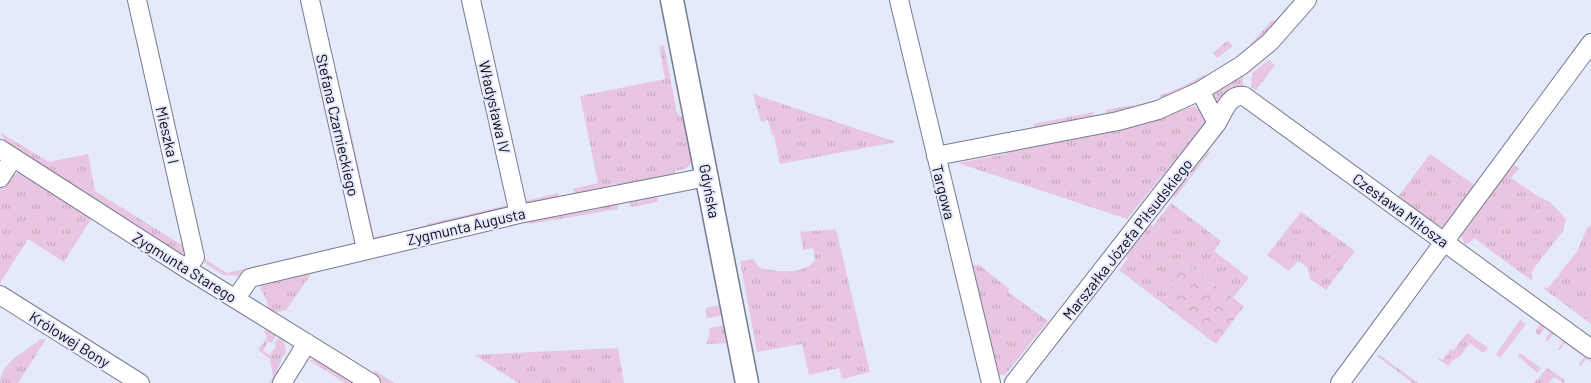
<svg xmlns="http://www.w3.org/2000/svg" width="1591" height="383" viewBox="0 0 1591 383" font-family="Barlow,sans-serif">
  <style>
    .grass { fill: url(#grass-tufts) }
    .forest { fill: url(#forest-crowns) }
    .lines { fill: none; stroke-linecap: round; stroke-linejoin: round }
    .minor-casing { stroke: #767b90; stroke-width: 20 }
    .tertiary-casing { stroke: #767b90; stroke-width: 25 }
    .minor { stroke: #fff; stroke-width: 18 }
    .tertiary { stroke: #fff; stroke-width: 22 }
    .labels { text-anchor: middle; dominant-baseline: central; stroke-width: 4; stroke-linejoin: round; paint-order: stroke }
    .street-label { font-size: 15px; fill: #0a0b13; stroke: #e4e9fc }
  </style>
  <defs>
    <pattern id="grass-tufts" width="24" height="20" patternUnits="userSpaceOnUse" patternTransform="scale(1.25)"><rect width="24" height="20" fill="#e8c6e1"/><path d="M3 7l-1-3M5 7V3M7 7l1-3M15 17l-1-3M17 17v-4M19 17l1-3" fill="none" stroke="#c6a9c0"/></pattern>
    <pattern id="forest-crowns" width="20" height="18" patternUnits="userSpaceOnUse" patternTransform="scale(1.25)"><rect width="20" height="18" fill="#e8c6e1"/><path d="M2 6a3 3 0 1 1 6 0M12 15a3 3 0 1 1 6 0" fill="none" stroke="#c6a9c0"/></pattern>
  </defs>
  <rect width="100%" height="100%" fill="#e4e9fc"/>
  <path class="grass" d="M1272,20L1277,23L1252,48L1250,45Z
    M1227,41L1233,46L1217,58L1213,53Z
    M664,45L677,113L685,120L692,159C690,169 684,169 675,171L676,175L639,184H616L575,194L573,189L598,183L580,96L665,79L659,46Z
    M1269,60L1275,65L1256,90L1251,88L1252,73Z
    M1205,74L1206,78L1161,98L1159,96L1184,86Z
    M1243,74V88L1216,104L1212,97L1215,92Z
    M753,94L896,142L780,164L774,135H772L768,120L761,122Z
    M1133,105L1132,109L1107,114L1105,110Z
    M1194,106L1201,111L1207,124L1203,130L1199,131L1127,219L958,163L1006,154L1009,149L1172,113Z
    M1094,112L1093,116L1035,127L1033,124Z
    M348,119L374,237L384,235L385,240L373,241L371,238L341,120Z
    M1,133L49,162L88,154L95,191L185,247V253L180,257L60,179C54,174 48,168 42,164C28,157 8,149 1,134Z
    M1209,151L1210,152L1175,198L1173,195Z
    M1430,154L1476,186L1445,227L1440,228L1398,197Z
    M515,157L525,201L558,193V200L528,204L522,201L512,158Z
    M1514,165L1519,168L1511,178L1539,197L1550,202L1566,219L1563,231L1534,268L1532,272V281L1474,238L1469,243L1465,244L1461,236L1501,180Z
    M21,172L93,216L64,262L28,239L0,283V189L10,176Z
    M656,191L658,202L630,207L629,196Z
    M617,198L618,209L530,224L529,215Z
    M1171,203L1221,241L1214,251L1249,278L1233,298L1182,261L1176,269L1170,293L1162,303L1119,270L1128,258L1125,256L1150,224L1153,226Z
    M508,205L510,209L429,229L427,224Z
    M1301,212L1355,251L1326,290L1310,279L1308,268L1298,261L1289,271L1267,255Z
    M1591,225V324L1542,287L1547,288C1552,286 1552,279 1558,277L1561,271L1577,252L1587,228Z
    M836,229L870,372L842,379L839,368L809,375L802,344L757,352L740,261L753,259L760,268C778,272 802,275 815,261L813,248L803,250L800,232Z
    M196,232H199L205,259L227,273L260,265L261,270L241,276L223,275L206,264L201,254Z
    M971,265H979L1009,289L1008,292L1048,321L1005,375H996Z
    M299,272L303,274H311L286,310C278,312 273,314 268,308L267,301L260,288L265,280Z
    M721,305L723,315L707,318L705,308Z
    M1520,320L1526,324L1500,358L1496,354Z
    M1541,323L1591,360V362L1586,359L1580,367L1579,364L1584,357L1565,343L1560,350H1558L1563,341L1554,334L1548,341H1546V338L1550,332L1545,328L1539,335H1537L1536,330Z
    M726,325L729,343L706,344L710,333L709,328Z
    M266,329L276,335L272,343L268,341L263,351L270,355L276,346L274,344L279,337C285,341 286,347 286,354L282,357L274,383H269L273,377L270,359L258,350L267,338L264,331Z
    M1467,333L1488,348L1483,353L1470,343L1460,356L1452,361L1448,366L1438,359L1439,357L1443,360L1451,349L1453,351Z
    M41,339H46L18,383H0C1,362 27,350 41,339Z
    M618,348L624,383H519L474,355Z
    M1520,353L1541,368L1537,373L1519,357L1518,355Z
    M1378,354L1418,383H1413L1377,356Z
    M319,359L359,383H345L309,360Z
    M1547,368L1565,380L1564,383L1554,377L1549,383H1534Z
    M374,370L394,383H383L374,377Z"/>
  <path class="forest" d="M1182,261L1244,306L1216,344L1162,303L1170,293L1176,269Z"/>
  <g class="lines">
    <defs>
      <path id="minor" d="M137,0L195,257L187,269
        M310,0L366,249
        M471,0L519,214
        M899,0L991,383
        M1217,123C1224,111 1229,94 1244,96L1591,349
        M0,149L187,269L371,383
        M936,156L1118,121L1158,110L1200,91L1242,65L1270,42L1307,0
        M0,178L13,158
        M0,295L140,383
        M236,298L250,278L519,214L707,177
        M282,383L307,343
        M1014,383L1217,123L1200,91
        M1340,383L1591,43"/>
      <path id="tertiary" d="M672,0L747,383"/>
    </defs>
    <use href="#minor" class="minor-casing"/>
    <use href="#tertiary" class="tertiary-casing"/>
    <use href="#minor" class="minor"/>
    <use href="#tertiary" class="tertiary"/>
  </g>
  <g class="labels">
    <g class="street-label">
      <text transform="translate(495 107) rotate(77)">Władysława IV</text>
      <text transform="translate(338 125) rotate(77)">Stefana Czarnieckiego</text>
      <text transform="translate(168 135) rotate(77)">Mieszka I</text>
      <text transform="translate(710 191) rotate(79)">Gdyńska</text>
      <text transform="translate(944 192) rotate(76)">Targowa</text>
      <text transform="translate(1401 210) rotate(36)">Czesława Miłosza</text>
      <text transform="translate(466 226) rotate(-13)">Zygmunta Augusta</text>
      <text transform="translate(1127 239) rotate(-52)">Marszałka Józefa Piłsudskiego</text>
      <text transform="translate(185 267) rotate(32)">Zygmunta Starego</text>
      <text transform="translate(70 339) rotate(32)">Królowej Bony</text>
    </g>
  </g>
</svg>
